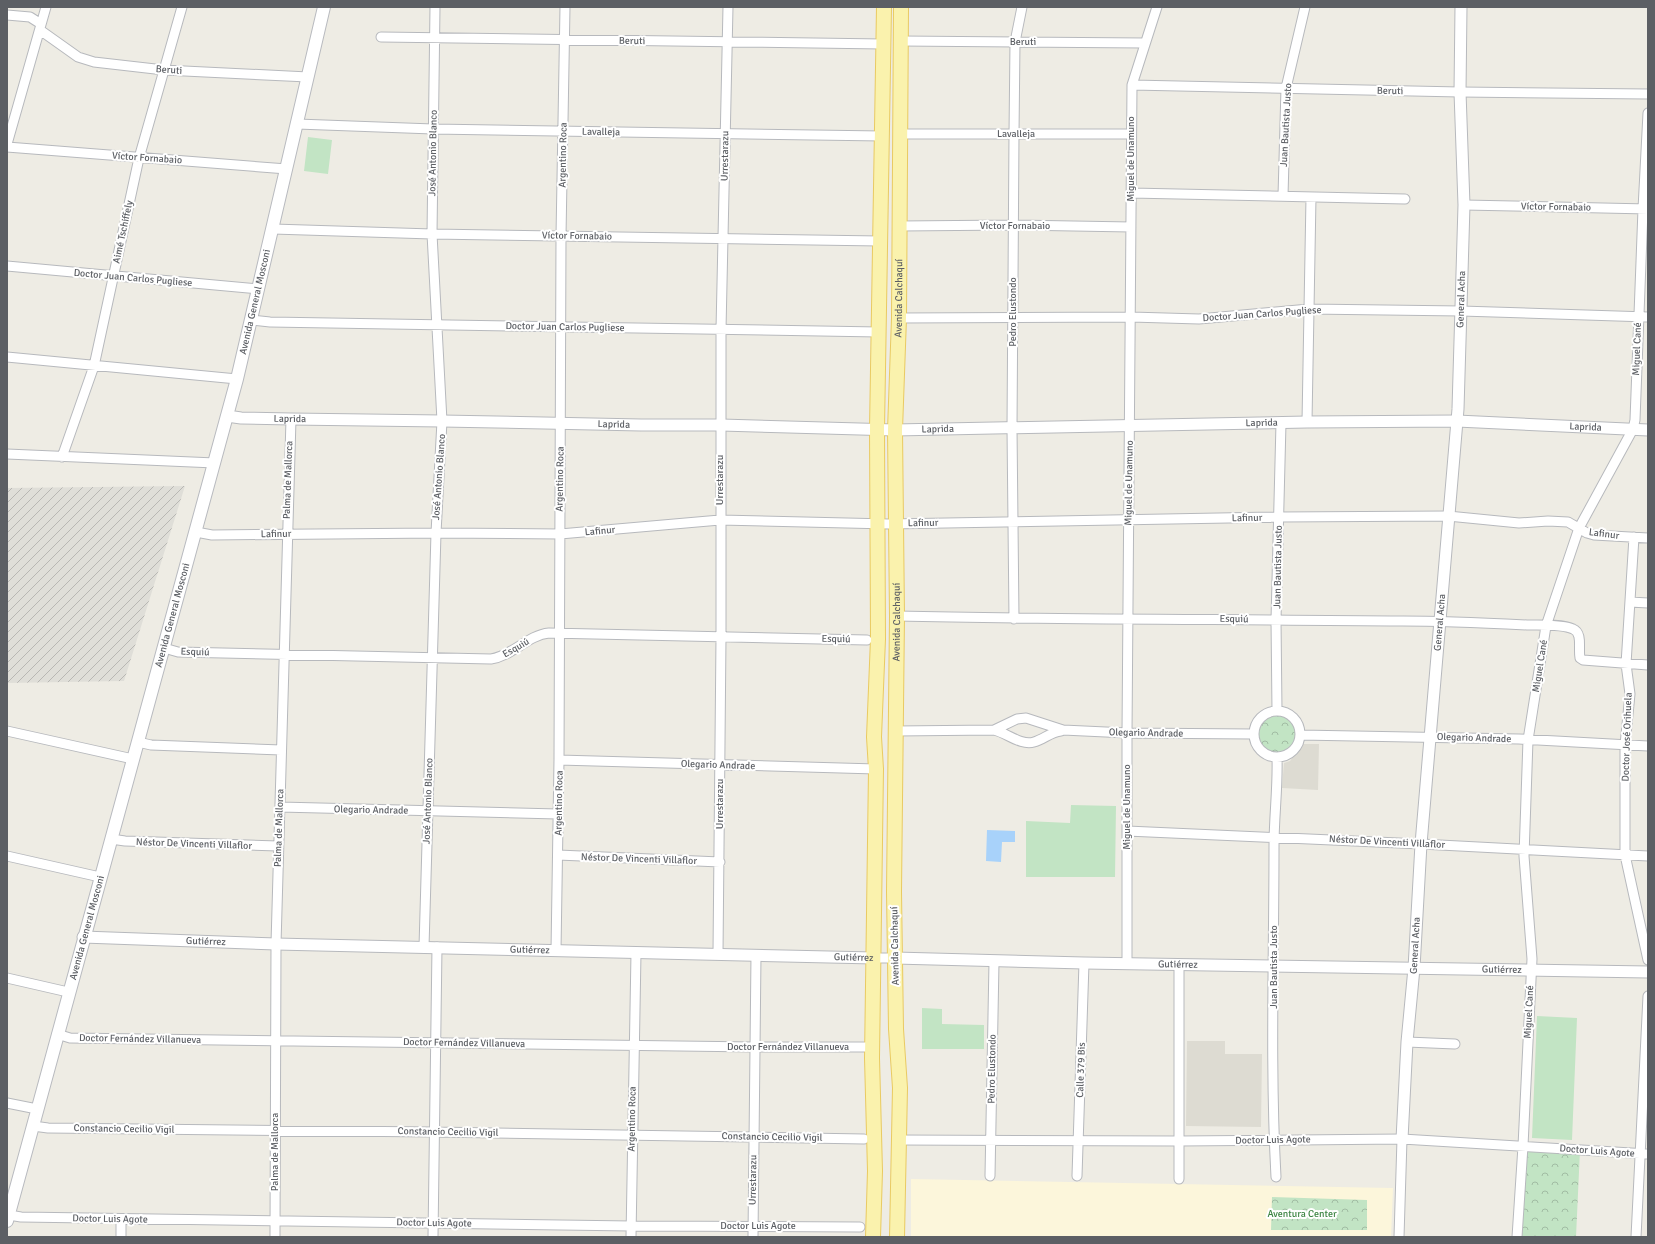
<svg xmlns="http://www.w3.org/2000/svg" width="1655" height="1244" viewBox="0 0 1655 1244" font-family="Signika,sans-serif">
  <style>
    .commercial { fill: #fcf6db }
    .industrial { fill: url(#industrial-furrows) }
    .education { fill: #dddbd2 }
    .park { fill: url(#park-crowns) }
    .garden { fill: #c2e4c4 }
    .water { fill: #a8d2fa }
    .lines { fill: none; stroke-linecap: round; stroke-linejoin: round }
    .minor-casing { stroke: #b7b9bd; stroke-width: 11 }
    .tertiary-casing { stroke: #b7b9bd; stroke-width: 13 }
    .secondary-casing { stroke: #b8babf; stroke-width: 14 }
    .primary-casing { stroke: #e9ca62; stroke-width: 16 }
    .minor { stroke: #fff; stroke-width: 9 }
    .tertiary { stroke: #fff; stroke-width: 11 }
    .secondary { stroke: #fff; stroke-width: 12 }
    .primary { stroke: #faf2ad; stroke-width: 14 }
    .labels { text-anchor: middle; dominant-baseline: central; stroke-width: 4; stroke-linejoin: round; paint-order: stroke }
    .street-label { font-size: 10px; fill: #5c5f64; stroke: #fff }
    .park-label { font-size: 10px; fill: #3b8442; stroke: #fff }
  </style>
  <defs>
    <pattern id="industrial-furrows" width="10" height="10" patternUnits="userSpaceOnUse"><rect width="10" height="10" fill="#dfded8"/><path d="M-1 1l2-2M0 10L10 0M9 11l2-2" fill="none" stroke="#b8b7b3"/></pattern>
    <pattern id="park-crowns" width="20" height="18" patternUnits="userSpaceOnUse"><rect width="20" height="18" fill="#c2e4c4"/><path d="M2 6a3 3 0 1 1 6 0M12 15a3 3 0 1 1 6 0" fill="none" stroke="#a1bca3"/></pattern>
  </defs>
  <rect width="100%" height="100%" fill="#eeece4"/>
  <path class="commercial" d="M911,1179L1393,1188L1391,1237H911Z"/>
  <path class="industrial" d="M185,486L124,681L7,683V488Z"/>
  <path class="education" d="M1303,744H1319L1318,790L1282,788L1284,763L1290,761Z
    M1187,1041H1225V1054H1262L1261,1127L1186,1126Z"/>
  <path class="park" d="M1257 734a20 20 0 1 1 40 0a20 20 0 1 1-40 0Z
    M1523,1146L1580,1150L1576,1237H1517Z
    M1272,1197L1367,1200V1230H1271Z"/>
  <path class="garden" d="M308,137L332,140L328,174L304,171Z
    M1071,805L1116,806L1115,877H1026V821L1070,823Z
    M922,1008L942,1009V1024L984,1025V1049H922Z
    M1537,1016L1577,1018L1572,1140L1532,1138Z"/>
  <path class="water" d="M987,830L1015,831V842H1002L1001,862L986,861Z"/>
  <g class="lines">
    <defs>
      <path id="minor" d="M7,15L30,17L41,24
        M40,30L78,57L94,62L164,70L308,77
        M381,37L883,44
        M901,41L1145,43
        M1132,85L1460,92L1648,94
        M297,124L433,129L882,136
        M900,134H1131
        M7,144L46,7
        M7,147L287,169
        M1131,193L1405,199
        M1283,196L1286,88L1305,7
        M1464,205L1648,209
        M900,226L1013,225L1131,227
        M273,229L432,234L880,241
        M7,266L259,289
        M899,318L1131,317L1199,319L1309,309L1461,311L1648,317
        M252,320L270,322L879,332
        M7,357L237,379
        M1307,422L1311,197
        M7,454L215,463
        M62,457L94,366L139,158L182,7
        M196,532L212,535L436,533L560,534L720,520L889,524L1279,517L1448,516L1519,523L1548,521L1568,522L1587,533L1594,535L1648,538
        M1634,537L1626,664L1630,694L1625,745V855L1648,960
        M1630,602L1648,603
        M897,616C1065,620 1234,619 1403,621C1444,621 1486,623 1527,625C1540,625 1563,624 1573,629C1583,633 1578,649 1580,658L1583,660L1648,665
        M1014,619L1012,428L1014,134L1015,42L1022,7
        M164,648L178,652L491,659C512,656 528,635 549,633L867,640
        M1254 734a23 23 0 1 1 46 0a23 23 0 1 1-46 0Z
        M1277,711L1276,620L1281,423
        M994,730L1017,719L1026,718L1063,730L1127,733L1253,734
        M7,731L133,759
        M896,731L994,730C1007,733 1021,746 1034,742C1044,739 1051,732 1061,731
        M1300,735L1519,739L1648,746
        M138,742L151,745L281,750
        M559,760L876,769
        M280,807L558,814
        M1127,831L1421,844L1648,856
        M111,839L125,841L278,846
        M558,855L720,862
        M7,856L100,877
        M424,947L436,533L442,421L432,234L435,7
        M556,951L559,760L561,236L565,7
        M718,954L721,637V330L728,7
        M874,958H895
        M1127,963V733L1132,85L1157,7
        M1179,965V1179
        M7,978L68,992
        M57,1034L70,1038L755,1047H872
        M1407,1042L1455,1044
        M7,1103L37,1109
        M33,1126L48,1128L434,1132L864,1139
        M898,1140L1179,1141L1402,1139L1648,1154
        M990,1176L994,962
        M1077,1176L1084,963
        M1276,1177C1270,1067 1274,956 1274,846C1274,816 1278,787 1277,758
        M9,1215L21,1217L631,1226L860,1227
        M121,1219V1237
        M275,1237L276,944L291,419
        M433,1237L437,947
        M631,1237L636,953
        M753,1237L756,955
        M1399,1237L1402,1139
        M1517,1237L1523,1146L1532,959L1524,856L1528,740L1546,626L1579,528L1633,429L1635,420L1643,209L1648,113
        M1636,1237L1648,996"/>
      <g id="tertiary">
        <path id="s1" d="M227,416L241,418L291,419L442,421L641,425H721L895,430L1307,422L1457,421L1648,430"/>
        <path id="s2" d="M83,937L276,944L874,958"/>
        <path id="s3" d="M895,958L1084,963L1648,972"/>
        <path id="s4" d="M1402,1139L1407,1042L1414,968L1421,844L1458,409L1464,205L1460,92L1461,7"/>
      </g>
      <g id="secondary">
        <path id="s5" d="M7,1221L237,379L324,7"/>
      </g>
      <g id="primary">
        <path d="M873,1237L875,1171L872,1058L876,769L874,737L878,639L877,429L884,7"/>
        <path id="s6" d="M897,1237L900,1088L896,1029L894,892L897,616L895,430L899,318L901,7"/>
      </g>
    </defs>
    <use href="#minor" class="minor-casing"/>
    <use href="#tertiary" class="tertiary-casing"/>
    <use href="#secondary" class="secondary-casing"/>
    <use href="#primary" class="primary-casing"/>
    <use href="#minor" class="minor"/>
    <use href="#tertiary" class="tertiary"/>
    <use href="#secondary" class="secondary"/>
    <use href="#primary" class="primary"/>
  </g>
  <g class="labels">
    <g class="street-label">
      <text transform="translate(632 41) rotate(1)">Beruti</text>
      <text x="1023" y="42">Beruti</text>
      <text transform="translate(169 70) rotate(4)">Beruti</text>
      <text transform="translate(1390 91) rotate(1)">Beruti</text>
      <text transform="translate(1286 125) rotate(-87)">Juan Bautista Justo</text>
      <text transform="translate(601 132) rotate(1)">Lavalleja</text>
      <text x="1016" y="134">Lavalleja</text>
      <text transform="translate(433 153) rotate(-89)">José Antonio Blanco</text>
      <text transform="translate(563 155) rotate(-89)">Argentino Roca</text>
      <text transform="translate(725 156) rotate(-89)">Urrestarazu</text>
      <text transform="translate(147 158) rotate(4)">Víctor Fornabaio</text>
      <text transform="translate(1131 159) rotate(-90)">Miguel de Unamuno</text>
      <text transform="translate(1556 207) rotate(1)">Víctor Fornabaio</text>
      <text x="1015" y="226">Víctor Fornabaio</text>
      <text transform="translate(123 232) rotate(-78)">Aimé Tschiffely</text>
      <text transform="translate(577 236) rotate(1)">Víctor Fornabaio</text>
      <text transform="translate(133 278) rotate(5)">Doctor Juan Carlos Pugliese</text>
      <text stroke="none"><textPath href="#s6" startOffset="939">Avenida Calchaquí</textPath></text>
      <text stroke="none"><textPath href="#s4" startOffset="842">General Acha</textPath></text>
      <text stroke="none"><textPath href="#s5" startOffset="952">Avenida General Mosconi</textPath></text>
      <text transform="translate(1013 312) rotate(-90)">Pedro Elustondo</text>
      <text transform="translate(1262 314) rotate(-4)">Doctor Juan Carlos Pugliese</text>
      <text transform="translate(565 327) rotate(1)">Doctor Juan Carlos Pugliese</text>
      <text transform="translate(1637 349) rotate(-88)">Miguel Cané</text>
      <text stroke="none"><textPath href="#s1" startOffset="63">Laprida</textPath></text>
      <text stroke="none"><textPath href="#s1" startOffset="1035">Laprida</textPath></text>
      <text stroke="none"><textPath href="#s1" startOffset="387">Laprida</textPath></text>
      <text stroke="none"><textPath href="#s1" startOffset="1359">Laprida</textPath></text>
      <text stroke="none"><textPath href="#s1" startOffset="711">Laprida</textPath></text>
      <text transform="translate(439 477) rotate(-86)">José Antonio Blanco</text>
      <text transform="translate(560 479) rotate(-89)">Argentino Roca</text>
      <text transform="translate(288 480) rotate(-88)">Palma de Mallorca</text>
      <text transform="translate(720 480) rotate(-90)">Urrestarazu</text>
      <text transform="translate(1129 483) rotate(-89)">Miguel de Unamuno</text>
      <text transform="translate(1247 518) rotate(-1)">Lafinur</text>
      <text transform="translate(923 523) rotate(-1)">Lafinur</text>
      <text transform="translate(600 531) rotate(-5)">Lafinur</text>
      <text transform="translate(276 534) rotate(-1)">Lafinur</text>
      <text transform="translate(1604 534) rotate(7)">Lafinur</text>
      <text transform="translate(1278 567) rotate(-89)">Juan Bautista Justo</text>
      <text stroke="none"><textPath href="#s5" startOffset="628">Avenida General Mosconi</textPath></text>
      <text transform="translate(1234 619) rotate(1)">Esquiú</text>
      <text stroke="none"><textPath href="#s6" startOffset="615">Avenida Calchaquí</textPath></text>
      <text stroke="none"><textPath href="#s4" startOffset="518">General Acha</textPath></text>
      <text transform="translate(836 639) rotate(1)">Esquiú</text>
      <text transform="translate(516 648) rotate(-30)">Esquiú</text>
      <text transform="translate(195 652) rotate(2)">Esquiú</text>
      <text transform="translate(1540 666) rotate(-81)">Miguel Cané</text>
      <text transform="translate(1146 733) rotate(1)">Olegario Andrade</text>
      <text transform="translate(1627 737) rotate(-88)">Doctor José Orihuela</text>
      <text transform="translate(1474 738) rotate(2)">Olegario Andrade</text>
      <text transform="translate(718 765) rotate(2)">Olegario Andrade</text>
      <text transform="translate(428 801) rotate(-88)">José Antonio Blanco</text>
      <text transform="translate(559 803) rotate(-89)">Argentino Roca</text>
      <text transform="translate(720 804) rotate(-90)">Urrestarazu</text>
      <text transform="translate(1127 807) rotate(-90)">Miguel de Unamuno</text>
      <text transform="translate(371 810) rotate(1)">Olegario Andrade</text>
      <text transform="translate(279 828) rotate(-88)">Palma de Mallorca</text>
      <text transform="translate(1387 842) rotate(3)">Néstor De Vincenti Villaflor</text>
      <text transform="translate(194 844) rotate(2)">Néstor De Vincenti Villaflor</text>
      <text transform="translate(639 859) rotate(2)">Néstor De Vincenti Villaflor</text>
      <text stroke="none"><textPath href="#s5" startOffset="304">Avenida General Mosconi</textPath></text>
      <text stroke="none"><textPath href="#s2" startOffset="123">Gutiérrez</textPath></text>
      <text stroke="none"><textPath href="#s4" startOffset="194">General Acha</textPath></text>
      <text transform="translate(895 946) rotate(-91)">Avenida Calchaquí</text>
      <text stroke="none"><textPath href="#s2" startOffset="447">Gutiérrez</textPath></text>
      <text stroke="none"><textPath href="#s2" startOffset="771">Gutiérrez</textPath></text>
      <text stroke="none"><textPath href="#s3" startOffset="283">Gutiérrez</textPath></text>
      <text transform="translate(1274 967) rotate(-90)">Juan Bautista Justo</text>
      <text stroke="none"><textPath href="#s3" startOffset="607">Gutiérrez</textPath></text>
      <text transform="translate(1529 1012) rotate(-87)">Miguel Cané</text>
      <text transform="translate(140 1039) rotate(1)">Doctor Fernández Villanueva</text>
      <text transform="translate(464 1043) rotate(1)">Doctor Fernández Villanueva</text>
      <text x="788" y="1047">Doctor Fernández Villanueva</text>
      <text transform="translate(992 1069) rotate(-89)">Pedro Elustondo</text>
      <text transform="translate(1081 1070) rotate(-88)">Calle 379 Bis</text>
      <text transform="translate(632 1119) rotate(-89)">Argentino Roca</text>
      <text transform="translate(124 1129) rotate(1)">Constancio Cecilio Vigil</text>
      <text transform="translate(448 1132) rotate(1)">Constancio Cecilio Vigil</text>
      <text transform="translate(772 1137) rotate(1)">Constancio Cecilio Vigil</text>
      <text transform="translate(1273 1140) rotate(-1)">Doctor Luis Agote</text>
      <text transform="translate(1597 1151) rotate(4)">Doctor Luis Agote</text>
      <text transform="translate(275 1152) rotate(-90)">Palma de Mallorca</text>
      <text transform="translate(753 1180) rotate(-89)">Urrestarazu</text>
      <text transform="translate(110 1219) rotate(1)">Doctor Luis Agote</text>
      <text transform="translate(434 1223) rotate(1)">Doctor Luis Agote</text>
      <text x="758" y="1226">Doctor Luis Agote</text>
    </g>
    <g class="park-label">
      <text x="1302" y="1214">Aventura Center</text>
    </g>
  </g>
  <rect width="1655" height="1244" fill="none" stroke="#5c5f64" stroke-width="16"/>
</svg>
